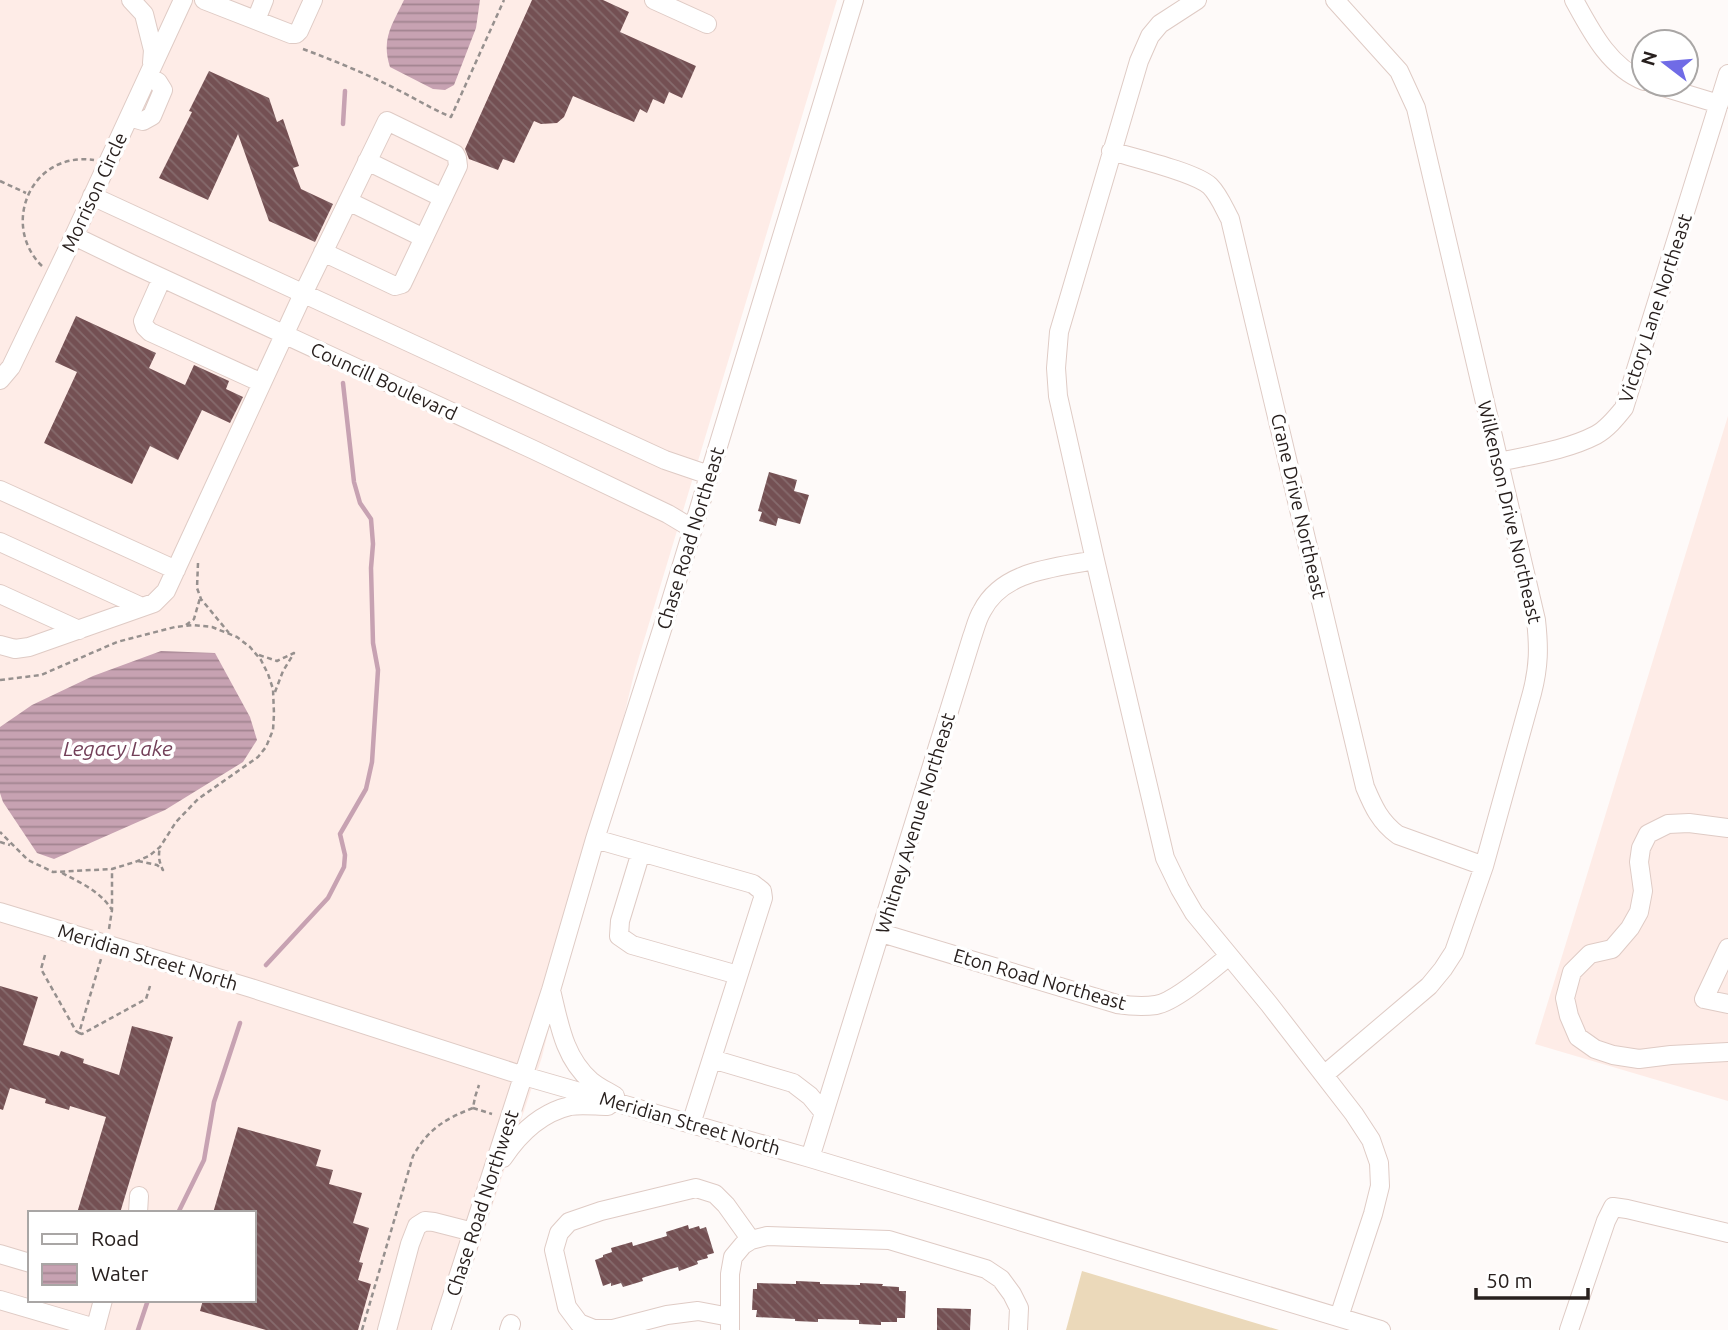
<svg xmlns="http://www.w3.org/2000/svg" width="1728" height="1330" viewBox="0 0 1728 1330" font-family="Ubuntu,sans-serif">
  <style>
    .built { fill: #feece7; fill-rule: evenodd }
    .grass { fill: #ebd9ba }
    .water { fill: url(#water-rules) }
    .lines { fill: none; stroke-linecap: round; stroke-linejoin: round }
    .stream { stroke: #c7a2b2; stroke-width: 4.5 }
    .building { fill: url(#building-back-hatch) }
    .minor-casing { stroke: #dfcbc5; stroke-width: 20 }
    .path { stroke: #96908e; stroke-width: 2.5; stroke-dasharray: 5 3.5; stroke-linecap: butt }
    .minor { stroke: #fff; stroke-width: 18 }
    .labels { text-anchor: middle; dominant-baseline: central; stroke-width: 7; stroke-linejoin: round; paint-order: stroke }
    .street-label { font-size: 19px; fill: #28201e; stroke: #fff }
    .water-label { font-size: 21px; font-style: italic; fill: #734059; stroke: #fff }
  </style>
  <defs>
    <pattern id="water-rules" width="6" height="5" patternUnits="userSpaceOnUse" patternTransform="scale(1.75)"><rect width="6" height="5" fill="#c7a2b2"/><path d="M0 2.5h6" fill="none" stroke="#a28490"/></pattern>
    <pattern id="building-back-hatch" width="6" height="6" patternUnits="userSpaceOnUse" patternTransform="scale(1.75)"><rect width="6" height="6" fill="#745053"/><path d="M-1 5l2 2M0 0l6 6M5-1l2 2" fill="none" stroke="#866b6d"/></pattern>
  </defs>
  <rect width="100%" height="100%" fill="#fefaf9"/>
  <path class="built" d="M0,0H837L635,670L542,1057L451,1330H0ZM30,1213H254V1300H30Z
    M1728,416V1101L1535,1044Z"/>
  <path class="grass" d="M1082,1271L1279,1330H1066Z"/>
  <path class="water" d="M404,0H480L476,28L454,85L445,90L433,89L390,67C381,39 392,25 404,0Z
    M161,651L215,653L250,717L257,740L243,762L165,810L54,859L37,853L3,802L0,793V727L32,705L93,676Z"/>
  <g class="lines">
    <path class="stream" d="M343,124L345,91
      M266,965L328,898L344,867L345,855L340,834L366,789L372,762L378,670L373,643L371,568L373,544L371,519L360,503L354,482L343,383
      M178,1213L204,1160L214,1102L240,1023
      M138,1330L148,1300"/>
  </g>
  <path class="building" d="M532,0H603L629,12L620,32L696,66L682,98L669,92L664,104L653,99L647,113L640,109L634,122L573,96L564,117L557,123L541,124L534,121L514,163L503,159L498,170L469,159L465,149Z
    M209,71L269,98L277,122L283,119L299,166L293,168L301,189L333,204L315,242L269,221L238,134L208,200L159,178L192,112L189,111Z
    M76,316L156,353L149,368L185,385L194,365L229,381L226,389L243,397L230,423L202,410L178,460L150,446L132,484L44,443L77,372L55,362Z
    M769,472L797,480L794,491L809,495L800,524L778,518L776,526L759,521L762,512L758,511Z
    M0,986L38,997L23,1045L59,1056L61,1051L84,1059L83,1063L119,1075L132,1026L173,1037L120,1213H77L106,1117L70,1106L69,1110L45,1103L46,1099L10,1088L3,1110L0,1109Z
    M238,1127L321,1150L316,1166L333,1170L329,1184L362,1193L353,1223L369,1228L359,1262L363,1263L358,1280L371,1284L358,1330H266L200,1311L203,1300H254V1213H213Z
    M688,1225L689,1229L699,1226L700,1229L706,1227L714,1253L707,1255L708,1258L697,1261L698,1264L679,1271L678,1267L667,1270L642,1278L643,1281L623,1287L621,1283L611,1286V1283L603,1286L595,1260L603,1257V1255L612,1252L611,1248L632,1242L633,1246L667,1236L666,1232Z
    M796,1281L820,1282V1284L860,1285V1283L883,1284L882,1286L899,1287V1291H906L905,1318H897V1322H881V1325L859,1324V1320L818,1319V1322L795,1321V1319L756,1317L757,1310H752L753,1289H757V1283L796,1284Z
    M937,1308L971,1309L970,1330H937Z"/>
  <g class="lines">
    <defs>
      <path id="minor" d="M131,0L144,14L153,50L152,63
        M204,0L291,34H296L299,31L313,0
        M654,0L707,24
        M1197,0L1160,24L1150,36L1139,61L1059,332L1056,368L1058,396L1095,560L1165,858L1180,889L1194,913L1269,1004L1354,1114L1371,1140L1379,1163L1380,1186L1373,1214L1339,1317
        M1574,0C1591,31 1609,67 1644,81
        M256,20L264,0
        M1653,84L1719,104
        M129,117L143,121L152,116L163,90L158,82L148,76
        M1111,151C1134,158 1195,172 1210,186C1219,195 1224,208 1230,219L1365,787C1373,806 1380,822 1398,835L1484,866
        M367,161L443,198
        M92,196C283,285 474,372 665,460L709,475
        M348,201L424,238
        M74,236L132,264L534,450L668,514L693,529
        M162,278L143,321L145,327L150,332L262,383
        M0,380L11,367L74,236L183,0
        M1499,462C1531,455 1567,450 1596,435C1607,429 1616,418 1624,408L1728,74
        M0,490L176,570
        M0,542L142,607
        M0,594L79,630
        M0,645L15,649L29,647L154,603L166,591L303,294L387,121L455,154L457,158L458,166L402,284L395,286L323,252
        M1728,828L1689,823L1668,824L1648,834L1641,848L1639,862L1643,891L1639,912L1630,928L1612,949L1590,954L1572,972L1565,998L1569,1016L1578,1037L1595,1049L1613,1055L1639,1059L1671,1055L1728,1052
        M595,839L753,884L762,891L763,898L691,1124
        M641,852L620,921L619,936L632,945L738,975
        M0,912L251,988L524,1076L810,1158L1381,1330
        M881,933L1117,1004C1130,1006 1143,1007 1156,1005C1175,1002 1213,969 1229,956
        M1728,948L1704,999L1728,1004
        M551,990C559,1023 564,1058 591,1081C598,1087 607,1091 615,1096
        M712,1059L793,1083L810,1096L824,1113
        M1324,1075L1429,986L1443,969L1454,952L1484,866L1532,693C1539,666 1539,647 1536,620L1416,108L1399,71L1335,0
        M503,1158C519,1134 540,1113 570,1106C582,1104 596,1106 608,1106
        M810,1158L972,637C975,629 977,619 982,611C1003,570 1055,568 1095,560
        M138,1213L139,1196
        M0,1254L30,1263
        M0,1300L95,1328
        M730,1317L698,1311L667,1315L613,1329H594L579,1323L567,1307L554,1250L559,1233L569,1222L601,1211L696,1188L715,1194L726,1205L751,1240
        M95,1330L103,1300
        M387,1330L410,1244L417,1226L425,1221L434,1222L473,1232
        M441,1330L551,990L595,839L666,617L854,0
        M509,1330L511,1324
        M730,1330V1274L733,1257L743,1245L751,1240L767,1236L889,1240L986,1269L1001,1279L1012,1294L1019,1308L1018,1330
        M1569,1330L1606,1221L1613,1207L1627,1209L1728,1233"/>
    </defs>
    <use href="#minor" class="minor-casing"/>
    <path class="path" d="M303,49C335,61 367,74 398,90C416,99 432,109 451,117L504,0
      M0,181L26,193
      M42,266C0,225 31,151 94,160
      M198,563L197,588L201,599L229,633
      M186,625L194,619L200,598
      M259,655L277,661L294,653L283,671L275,692
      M0,680L41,675L117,642L175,627L193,625L212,627L237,637L250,647L261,660L268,674L273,689L274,714L273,730L266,747L258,757L198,799L176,822L160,847L149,856L135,862L112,869L53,872L28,860L0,832
      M0,842L10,845
      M138,861L157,865L163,870C159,862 158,856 160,847
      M62,873C81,883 100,891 112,910
      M109,929L112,910V869
      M45,955L41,969L76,1031L79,1033L101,959
      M79,1033L82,1034L146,999L150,986
      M473,1108L492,1114
      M362,1330L413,1156C428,1129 445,1119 473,1108L475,1097L479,1085"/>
    <use href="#minor" class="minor"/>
  </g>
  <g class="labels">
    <g class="street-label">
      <text transform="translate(94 192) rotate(-65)">Morrison Circle</text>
      <text transform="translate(1655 308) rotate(-72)">Victory Lane Northeast</text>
      <text transform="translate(384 381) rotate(25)">Councill Boulevard</text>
      <text transform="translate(1299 506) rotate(77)">Crane Drive Northeast</text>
      <text transform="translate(1510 512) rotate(77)">Wilkenson Drive Northeast</text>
      <text transform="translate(690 538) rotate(-73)">Chase Road Northeast</text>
      <text transform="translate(915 823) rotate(-73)">Whitney Avenue Northeast</text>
      <text transform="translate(148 957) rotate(17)">Meridian Street North</text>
      <text transform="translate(1040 979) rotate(16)">Eton Road Northeast</text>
      <text transform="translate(690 1123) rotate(16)">Meridian Street North</text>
      <text transform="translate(482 1203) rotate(-72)">Chase Road Northwest</text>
    </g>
    <g class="water-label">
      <text x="118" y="748">Legacy Lake</text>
    </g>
  </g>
  <rect x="28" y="1211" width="228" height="91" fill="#ffffff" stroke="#a9a6a5" stroke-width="2"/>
  <rect x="42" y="1234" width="35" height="10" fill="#ffffff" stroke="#a9a6a5" stroke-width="2"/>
  <text x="91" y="1246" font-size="21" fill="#28201e">Road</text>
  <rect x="42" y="1264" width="35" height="21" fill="url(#water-rules)" stroke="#a9a6a5" stroke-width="2"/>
  <text x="91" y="1281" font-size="21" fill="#28201e">Water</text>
  <g transform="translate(1665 63) rotate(286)"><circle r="33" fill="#ffffff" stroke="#a9a6a5" stroke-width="2"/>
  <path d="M0-5L12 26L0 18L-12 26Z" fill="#706be6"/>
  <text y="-10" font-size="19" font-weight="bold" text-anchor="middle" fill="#28201e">N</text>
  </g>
  <path d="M1476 1288v10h112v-10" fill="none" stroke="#28201e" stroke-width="3.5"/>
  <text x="1486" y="1288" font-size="21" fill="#28201e" stroke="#ffffff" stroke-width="5" paint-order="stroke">50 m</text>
</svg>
